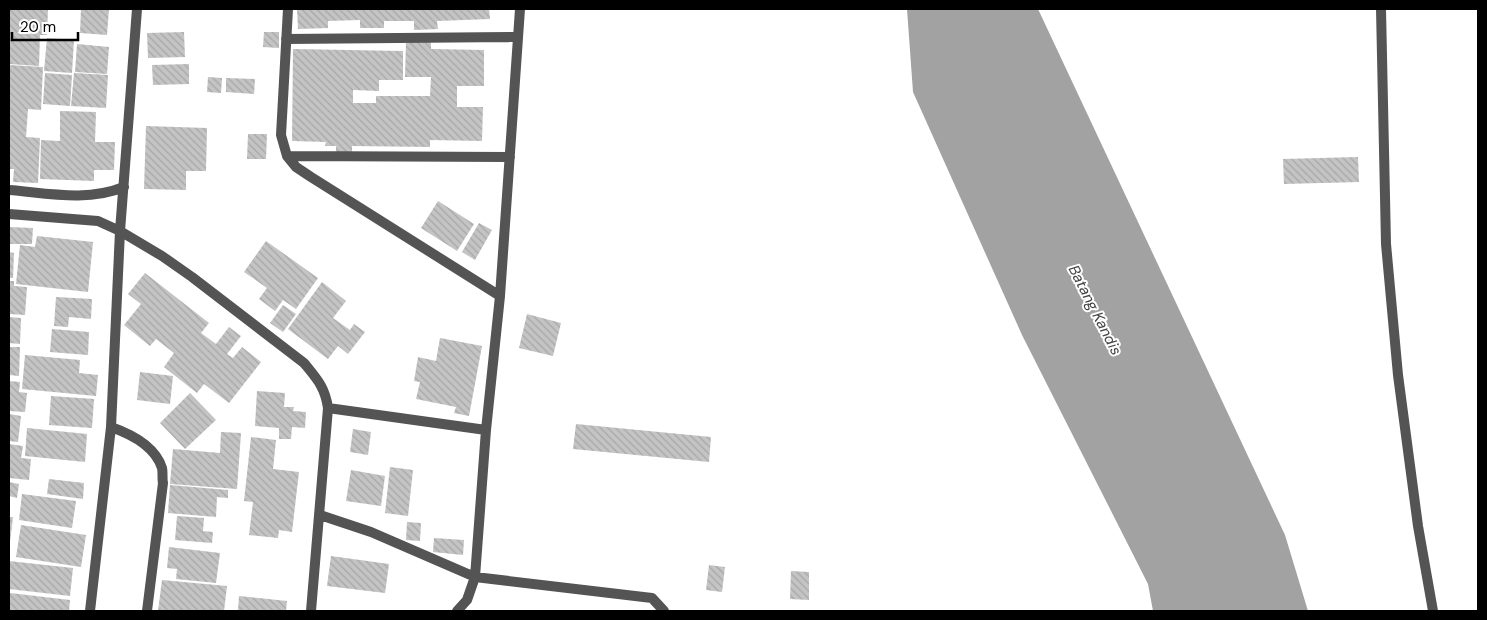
<svg xmlns="http://www.w3.org/2000/svg" width="1487" height="620" viewBox="0 0 1487 620" font-family="'DM Sans',sans-serif">
  <style>
    .water { fill: #a2a2a2 }
    .building { fill: url(#building-back-hatch) }
    .lines { fill: none; stroke-linecap: round; stroke-linejoin: round }
    .minor { stroke: #545454; stroke-width: 10 }
    .labels { text-anchor: middle; dominant-baseline: central; stroke-width: 4; stroke-linejoin: round; paint-order: stroke }
    .water-label { font-size: 15px; font-style: italic; fill: #434343; stroke: #fff }
  </style>
  <defs>
    <pattern id="building-back-hatch" width="6" height="6" patternUnits="userSpaceOnUse" patternTransform="scale(1.25)"><rect width="6" height="6" fill="#c4c4c4"/><path d="M-1 5l2 2M0 0l6 6M5-1l2 2" fill="none" stroke="#a7a7a7"/></pattern>
  </defs>
  <rect width="100%" height="100%" fill="#fff"/>
  <path class="water" d="M907,9H1038L1285,535L1308,611H1153L1148,584L1022,335L913,92Z"/>
  <path class="building" d="M9,9H48L47,35H40L39,66L9,64Z
    M81,9H109L107,35L80,33Z
    M297,9H489L490,19L437,21L438,29L414,30V21H384V28H360V20L328,21V28L298,29Z
    M184,32L185,57L148,58L147,33Z
    M264,32H279V48L263,47Z
    M47,38L74,40L72,73L44,71Z
    M406,41H431V49L484,50V86H457V107H483L482,141L430,140V147L352,146V152H336V146H325L326,142L292,141L293,49L403,51V80H379V91L353,90V103H376V96H430L431,77H405Z
    M77,44L109,47L107,74L75,72Z
    M189,64V84L153,85L152,65Z
    M9,65L43,67L41,110L28,109L26,137L40,138L38,183L13,182L14,169H9Z
    M45,73L72,75L70,106L43,104Z
    M74,73L108,75L106,108L71,106Z
    M208,77L222,78L221,93L207,92Z
    M226,78L255,79L254,94L226,92Z
    M60,111L96,112L95,142H115L114,170H94V181L40,179L41,140L60,141Z
    M146,126L207,128L206,171H186V190L144,189Z
    M248,134H267L266,159H247Z
    M1358,157L1359,182L1284,184L1283,159Z
    M438,201L474,224L457,251L421,228Z
    M479,223L492,230L475,260L462,252Z
    M9,227L33,228L32,244H9Z
    M37,236L93,242L88,292L16,284L20,245L35,247Z
    M266,241L318,278L296,309L283,300L275,311L259,299L267,288L244,272Z
    M9,252L14,253L13,278H9Z
    M145,273L209,323L201,333L216,344L229,327L241,336L227,354L233,358L242,347L261,362L229,403L204,384L197,393L164,367L174,353L156,339L150,346L124,325L141,304L128,294Z
    M9,281H14V286L27,287L25,315L9,314Z
    M322,282L346,301L333,318L350,330L354,324L365,332L348,354L338,346L328,359L288,329Z
    M56,297L92,299L91,319L69,317L68,327L54,326Z
    M283,305L296,314L283,332L270,323Z
    M527,314L561,323L553,356L519,348Z
    M9,317L21,318L20,344L9,343Z
    M52,329L89,332L88,355L50,352Z
    M440,338L482,346L469,416L454,413L456,407L416,399L420,382L414,381L418,357L436,361Z
    M9,347H20L19,376L9,375Z
    M25,355L80,360L79,373L98,375L96,396L22,389Z
    M140,372L173,376L170,404L137,400Z
    M9,381L20,382L19,392L27,393L25,412L9,411Z
    M257,391L285,393L284,407H294L293,411L306,412L305,428L292,427L291,439H279V428L255,426Z
    M190,393L216,420L185,449L160,423Z
    M51,396L94,399L92,428L49,425Z
    M9,414L21,416L18,442L9,441Z
    M576,424L711,437L709,462L573,449Z
    M27,428L87,434L85,462L25,456Z
    M353,429L371,432L368,455L350,452Z
    M221,432L241,433L237,489L170,484L173,449L220,453Z
    M251,437L276,440L273,469L299,472L292,532L279,530L278,538L249,535L253,502L244,501Z
    M9,444L23,446L21,458L31,459L29,480L9,478Z
    M390,467L413,470L408,516L385,513Z
    M351,470L385,476L381,506L346,501Z
    M49,479L84,483L83,499L47,494Z
    M9,482L19,484L17,498L9,496Z
    M170,485L228,490V498L217,497L216,517L168,513Z
    M22,494L76,501L72,528L19,520Z
    M177,516L204,518L203,531L213,532L212,543L175,540Z
    M9,517H13L10,542H9Z
    M407,522L421,523L420,541L406,540Z
    M21,525L86,535L81,567L16,557Z
    M434,538L464,540L463,555L433,552Z
    M169,547L220,553L216,583L176,579L177,569L167,568Z
    M331,556L389,564L385,593L327,586Z
    M9,561L73,568L70,596L9,589Z
    M709,565L725,567L722,592L706,590Z
    M791,571L809,572V600L790,599Z
    M162,580L227,586L224,611H158Z
    M10,593L70,600L69,611H9Z
    M239,596L287,601L286,611H238Z"/>
  <g class="lines">
    <path class="minor" d="M288,9L281,135L287,156L296,167L311,177L500,296
      M1381,9L1386,244L1398,375L1418,526L1433,611
      M286,39L518,37
      M287,156L510,157
      M9,190C47,193 87,202 124,187
      M9,214L98,221L120,231L162,256L192,277L304,363C317,379 325,387 328,408L311,611
      M328,408L486,430L500,296L520,9
      M111,427C131,434 155,446 162,468C163,472 162,479 163,483L147,611
      M320,515L371,532L475,577L652,598L664,611
      M90,611L111,427L120,231L137,9
      M457,611L467,600L475,577L486,430"/>
  </g>
  <g class="labels">
    <g class="water-label">
      <text transform="translate(1095 310) rotate(63)">Batang Kandis</text>
    </g>
  </g>
  <rect width="1487" height="620" fill="none" stroke="#000000" stroke-width="20"/>
  <path d="M12 32v8h66v-8" fill="none" stroke="#000000" stroke-width="2.5"/>
  <text x="20" y="32" font-size="15" fill="#000000" stroke="#ffffff" stroke-width="4" paint-order="stroke">20 m</text>
</svg>
